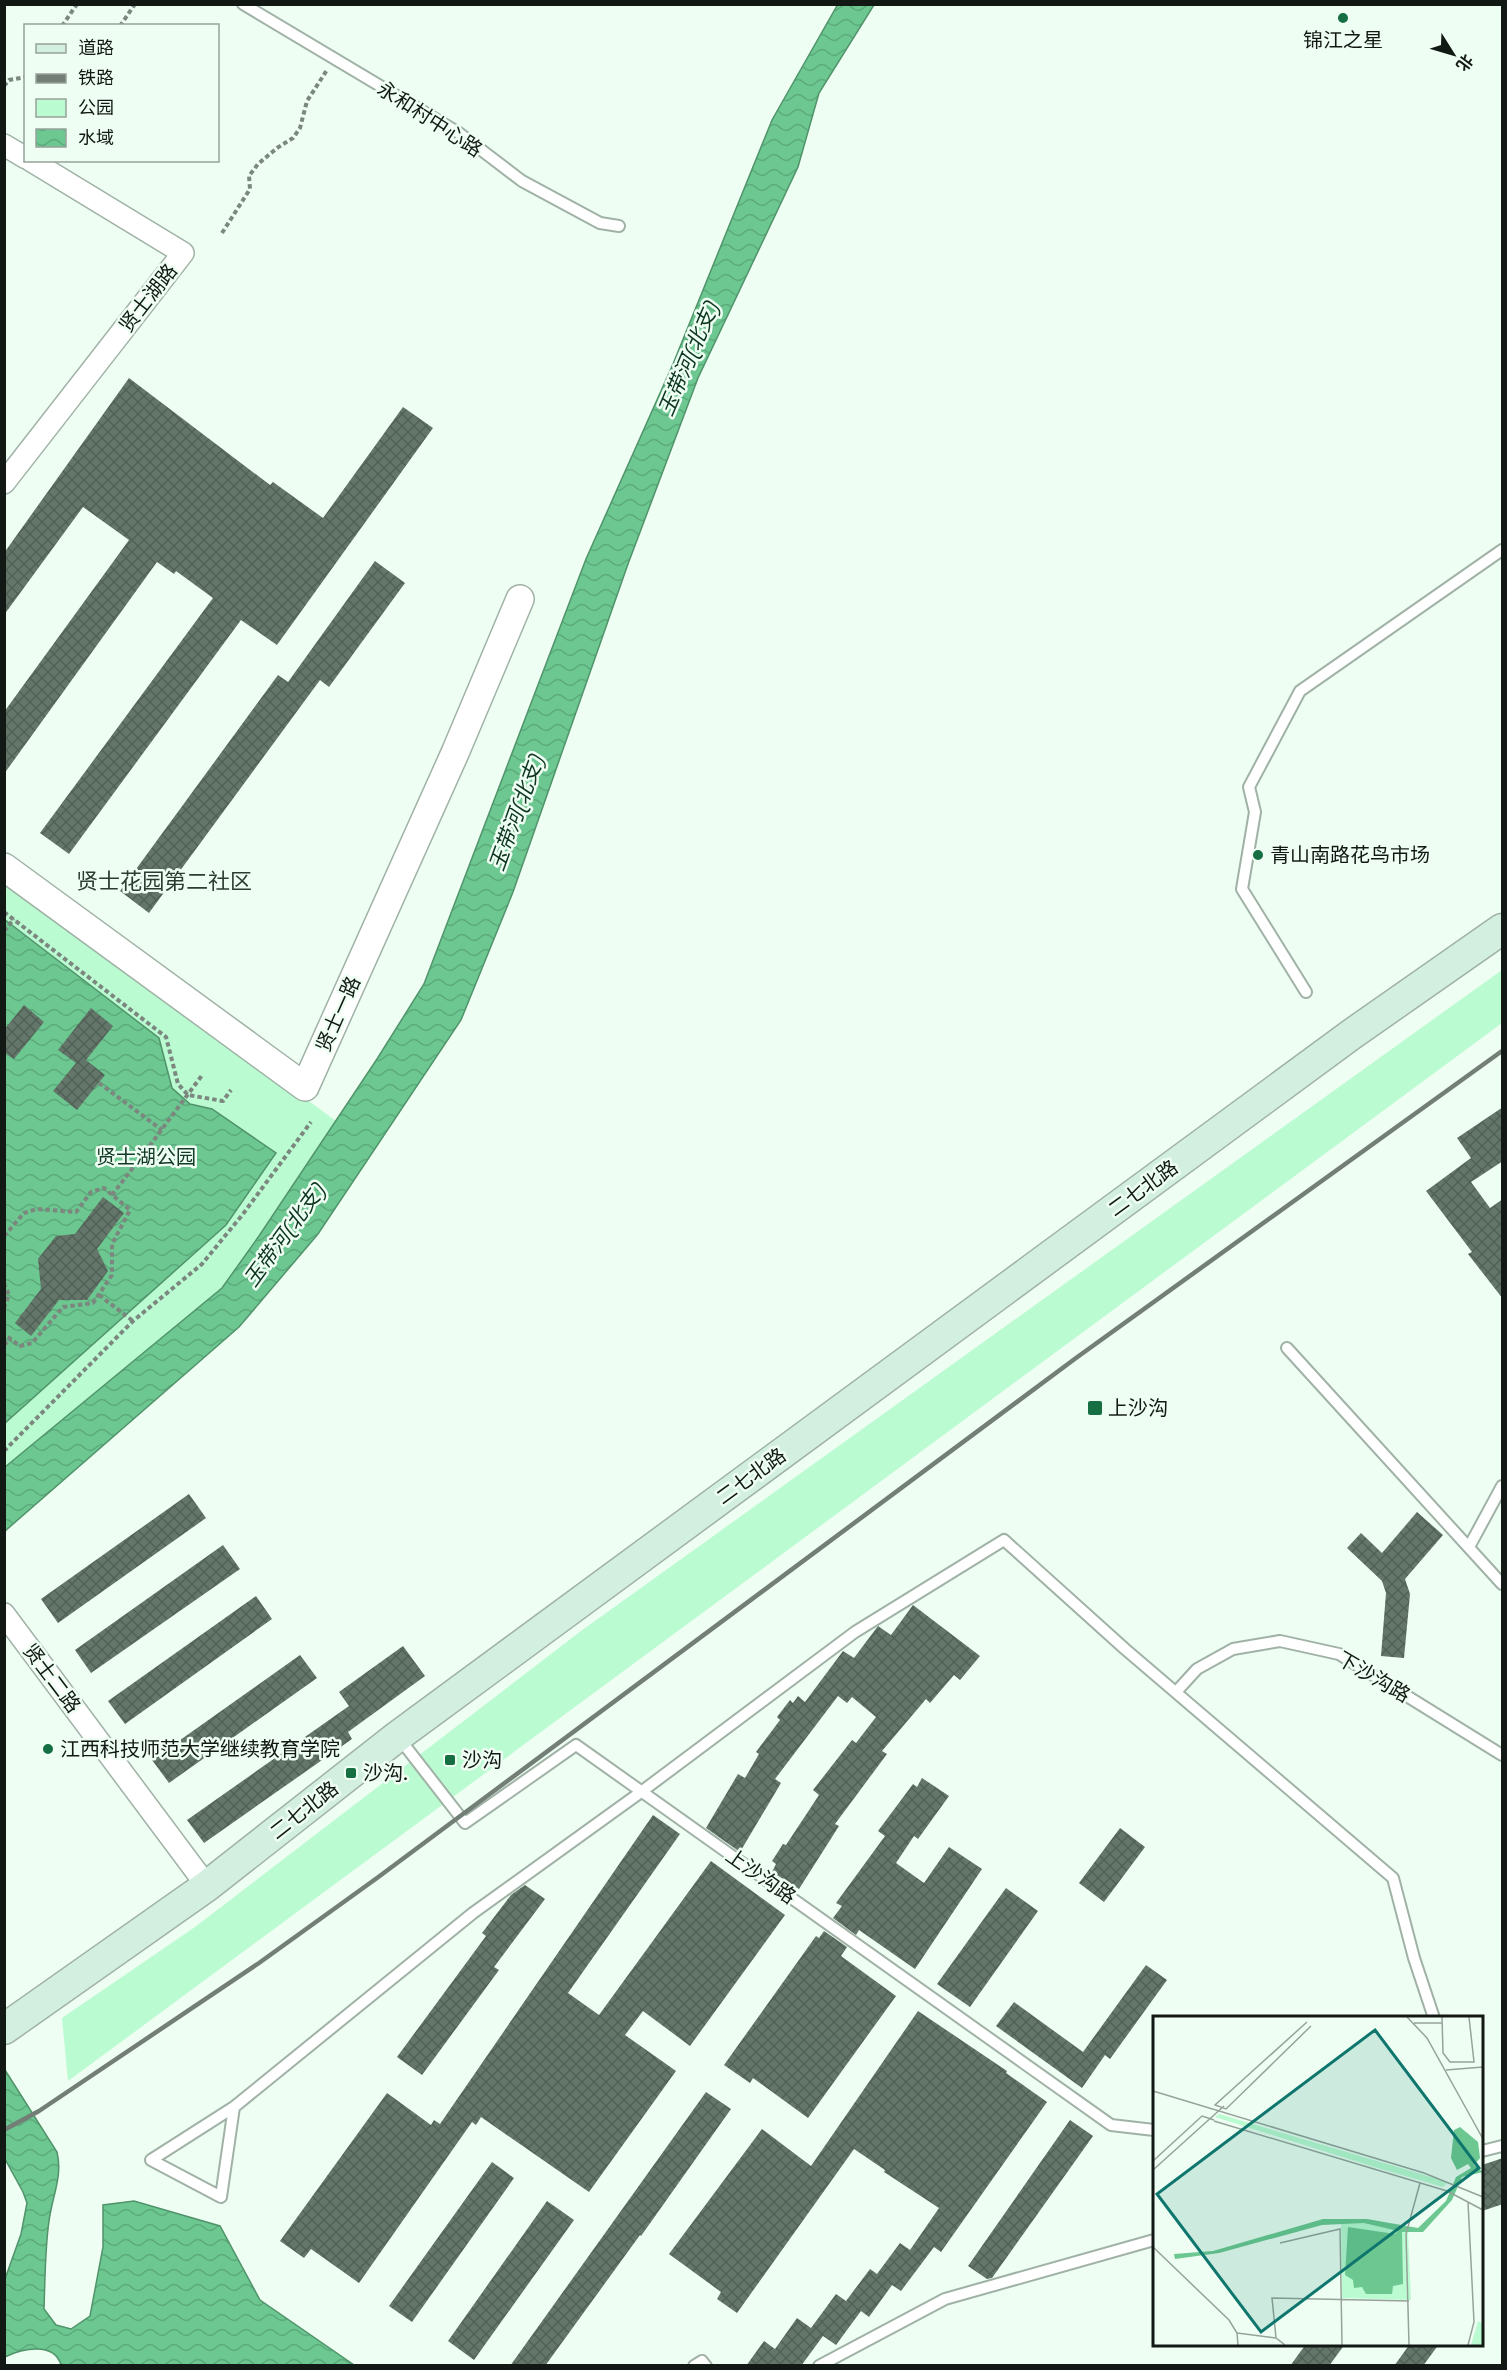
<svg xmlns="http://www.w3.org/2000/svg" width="1507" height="2370" viewBox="0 0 1507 2370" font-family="'Space Grotesk','Noto Sans SC',sans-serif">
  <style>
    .green { fill: #bafbd1 }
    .water { fill: url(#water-waves); stroke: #51936b; stroke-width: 1.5 }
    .building { fill: url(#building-cross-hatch) }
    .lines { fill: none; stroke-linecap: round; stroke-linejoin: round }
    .service-casing { stroke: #a0b2a6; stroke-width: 14 }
    .minor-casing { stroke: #a0b2a6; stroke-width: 24 }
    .tertiary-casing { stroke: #a0b2a6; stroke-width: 30 }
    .secondary-casing { stroke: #a0b2a6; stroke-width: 33 }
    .path { stroke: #7b877f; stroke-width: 4; stroke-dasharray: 4.5 3; stroke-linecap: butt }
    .service { stroke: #fff; stroke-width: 10 }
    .minor { stroke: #fff; stroke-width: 21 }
    .tertiary { stroke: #fff; stroke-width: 27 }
    .secondary { stroke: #d3efdf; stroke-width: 30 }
    .rail { stroke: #737e76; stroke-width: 4.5 }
    .path-bridge { stroke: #7b877f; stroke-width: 4; stroke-dasharray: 4.5 3; stroke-linecap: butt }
    .poi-dot { fill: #156f43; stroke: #eefef3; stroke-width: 2 }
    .labels { text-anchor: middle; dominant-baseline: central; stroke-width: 5; stroke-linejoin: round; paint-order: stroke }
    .poi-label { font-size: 20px; fill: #121914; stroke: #eefef3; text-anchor: start }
    .street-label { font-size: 20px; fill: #121914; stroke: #eefef3 }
    .park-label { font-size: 20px; fill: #133a24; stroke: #eefef3 }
    .water-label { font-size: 21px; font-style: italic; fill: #0d351f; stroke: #eefef3 }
    .quarter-label { font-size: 22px; fill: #2d3c32; stroke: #eefef3 }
    .inset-road { fill: none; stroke: #96a29a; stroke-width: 1.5 }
    .view { fill: #0f766e; fill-opacity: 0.15; stroke: #0f766e; stroke-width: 3 }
    .inset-edge { fill: none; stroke: #121914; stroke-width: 3 }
  </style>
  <defs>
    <pattern id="water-waves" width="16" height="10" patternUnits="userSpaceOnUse" patternTransform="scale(1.5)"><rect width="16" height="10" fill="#6cc790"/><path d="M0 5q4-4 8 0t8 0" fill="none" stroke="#5daa7b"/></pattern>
    <pattern id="building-cross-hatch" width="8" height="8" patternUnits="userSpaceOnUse" patternTransform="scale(1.5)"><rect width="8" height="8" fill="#64766a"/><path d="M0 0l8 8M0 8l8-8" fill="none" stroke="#516056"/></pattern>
  </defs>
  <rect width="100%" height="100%" fill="#eefef3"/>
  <path class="green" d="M5,878L340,1124L224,1291L5,1482Z
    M1502,970V1023L68,2081L62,2018L195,1927L581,1631Z"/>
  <path class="water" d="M838,4L874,5L819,93L798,167L698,378L628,564L513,892L461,1020L318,1234L239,1327L5,1531V1467L222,1288L259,1236L377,1059L424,984L586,559L673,364L772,120Z
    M4,919L159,1038L172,1088L190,1104L212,1109L276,1153L226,1225L5,1423Z
    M5,2070L57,2152C63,2176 52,2197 49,2221C45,2249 45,2280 44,2309L56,2325L71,2329L90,2316L103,2247V2205L134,2201L220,2226L260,2300L354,2365H61C54,2341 21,2349 5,2357V2279L21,2234L27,2203L23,2192L5,2159Z"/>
  <path class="building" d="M129,378L270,485L273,482L323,518L403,407L433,428L277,645L241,620L69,854L40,833L213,598L176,571L174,574L157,562L4,774V712L129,540L83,507L4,615V553Z
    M375,561L405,583L329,687L320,680L149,913L120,891L278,675L288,682Z
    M24,1005L44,1022L14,1059L4,1052V1030Z
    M91,1008L113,1026L86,1060L105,1075L77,1110L53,1091L76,1063L58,1050Z
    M1503,1107V1161L1471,1182L1490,1208L1503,1199V1299L1468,1254L1472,1252L1426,1191L1471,1158L1457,1138Z
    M103,1197L124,1213L97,1249L108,1271L87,1300H59L31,1336L15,1323L41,1289L38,1259L56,1236L75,1234Z
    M189,1494L206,1518L58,1623L41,1599Z
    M1417,1512L1443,1535L1405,1579L1410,1594L1404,1658L1381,1656L1386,1593L1382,1581L1347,1548L1361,1533L1382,1553Z
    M223,1545L240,1569L91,1673L75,1650Z
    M256,1596L272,1619L125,1724L108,1701Z
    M913,1605L980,1656L960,1680L954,1675L930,1703L926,1699L882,1751L887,1754L835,1824L839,1826L799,1889L772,1872L776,1864L772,1861L783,1844L786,1845L819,1795L813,1790L852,1740L856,1743L876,1717L852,1697L847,1703L838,1696L775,1779L781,1783L740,1852L706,1828L738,1774L745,1778L759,1754L756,1752L780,1720L777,1717L790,1700L793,1703L798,1696L805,1702L843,1651L854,1658L878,1626L891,1635Z
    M403,1646L425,1676L348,1732L352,1739L204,1843L187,1820L349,1706L339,1692Z
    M300,1655L317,1678L169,1783L152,1760Z
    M922,1778L949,1796L918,1839L914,1836L896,1863L924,1883L949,1847L982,1869L915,1969L859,1930L856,1935L833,1918L842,1906L836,1903L885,1836L878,1831L913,1784L917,1787Z
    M653,1815L680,1834L568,1993L599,2015L711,1861L785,1915L690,2046L643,2011L625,2035L676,2071L589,2192L481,2117L476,2125L472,2122L359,2283L311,2249L304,2258L280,2241L387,2093L431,2125L434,2120L440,2124Z
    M1120,1828L1145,1847L1104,1902L1079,1883Z
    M525,1885L545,1899L494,1967L499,1970L422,2075L397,2057L486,1936L482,1933L511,1895Z
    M1006,1888L1038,1911L970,2007L937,1984Z
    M824,1931L847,1947L841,1956L896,1996L808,2118L753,2078L750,2083L724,2065L816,1936L819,1938Z
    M1146,1965L1167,1980L1110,2059L1105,2055L1082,2088L996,2026L1014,2002L1083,2052Z
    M918,2011L1007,2071L1006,2073L1047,2102L941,2252L934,2247L901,2291L892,2285L869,2317L861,2311L836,2345L823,2336L801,2366H746L764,2341L775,2349L797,2318L811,2328L836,2294L846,2301L870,2269L877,2274L900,2243L910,2250L939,2208L884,2172L885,2170L854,2149L737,2313L717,2299L721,2292L669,2254L762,2129L811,2166Z
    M706,2092L731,2109L641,2236L640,2235L545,2366H510Z
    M1070,2120L1093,2136L992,2278L987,2279L968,2266Z
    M1503,2158V2204L1482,2211V2165Z
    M492,2162L514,2178L412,2322L389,2306Z
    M547,2201L574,2220L474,2360L448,2341Z
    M1306,2344H1345L1329,2366H1290Z
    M1410,2344H1439L1423,2366H1394Z"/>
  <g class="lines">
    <defs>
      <path id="service" d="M243,4L459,133L522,181L600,223L619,226
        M1306,992L1242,889L1255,812L1249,787L1300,691L1502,550
        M1287,1348L1502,1584
        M1469,1547L1502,1486
        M1176,1692L1197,1669L1233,1649L1280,1641L1339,1654L1502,1755
        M399,1738L465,1823L576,1745L1111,2125L1154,2130
        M234,2107L151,2160L221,2197L234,2107L473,1913L641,1792L855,1632L1004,1540L1125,1649L1393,1878L1414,1958L1434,2018
        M1482,2151L1502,2146
        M694,2366L702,2361L706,2366
        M819,2366L945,2299L1154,2240"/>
      <path id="minor" d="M4,145L26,158
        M4,483L183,253L30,160
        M4,1614L207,1886"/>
      <path id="tertiary" d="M4,867L305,1087L455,753L520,599"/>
      <path id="secondary" d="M4,2029L207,1886L398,1736L1352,1034L1502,929"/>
    </defs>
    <use href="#service" class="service-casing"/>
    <use href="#minor" class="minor-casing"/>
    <use href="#tertiary" class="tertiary-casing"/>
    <use href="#secondary" class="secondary-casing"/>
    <path class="path" d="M62,26L77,4
      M120,26L135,4
      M4,86L9,80L26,77
      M222,233L250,189L249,176L258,164L277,148L293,138L300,128L307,101L327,70
      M4,912L166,1037L178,1084L188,1095L223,1101L231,1090
      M4,931L14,919
      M99,1083L162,1130
      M112,1195L145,1152
      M4,1236L24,1213L37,1209L76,1212L91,1192L104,1188L130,1210L112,1244V1275L93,1303L63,1307L32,1343L20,1346L4,1334
      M4,1283L9,1295L4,1308
      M99,1295L133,1321
      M4,1345L11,1339
      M4,1451L133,1321L202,1264L243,1214L311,1122"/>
    <use href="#service" class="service"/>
    <use href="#minor" class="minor"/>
    <use href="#tertiary" class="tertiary"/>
    <use href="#secondary" class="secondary"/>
    <path class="rail" d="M4,2130L39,2111L259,1963L377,1878L1076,1358L1502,1051"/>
    <path class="path-bridge" d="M145,1152L203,1074"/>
  </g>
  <g class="poi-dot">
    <circle cx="1343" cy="18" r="6"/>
    <circle cx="1258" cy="855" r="6"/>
    <rect x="1087" y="1400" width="16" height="16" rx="3"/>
    <circle cx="48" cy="1749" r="6"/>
    <rect x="444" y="1754" width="12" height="12" rx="3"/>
    <rect x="345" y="1767" width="12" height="12" rx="3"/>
  </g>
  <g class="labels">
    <g class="poi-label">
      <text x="1343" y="40" text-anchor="middle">锦江之星</text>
      <text x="1270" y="855">青山南路花鸟市场</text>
      <text x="1108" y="1408">上沙沟</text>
      <text x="60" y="1749">江西科技师范大学继续教育学院</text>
      <text x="462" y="1760">沙沟</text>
      <text x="363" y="1773">沙沟.</text>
    </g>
    <g class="street-label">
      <text transform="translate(430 119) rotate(33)">永和村中心路</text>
      <text transform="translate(148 298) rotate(-52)">贤士湖路</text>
      <text transform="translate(338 1014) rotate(-66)">贤士一路</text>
      <text transform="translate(1143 1188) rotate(-36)">二七北路</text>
      <text transform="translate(751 1476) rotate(-36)">二七北路</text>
      <text transform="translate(1374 1677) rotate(30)">下沙沟路</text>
      <text transform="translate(52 1678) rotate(53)">贤士二路</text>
      <text transform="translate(304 1810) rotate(-38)">二七北路</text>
      <text transform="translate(761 1876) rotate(35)">上沙沟路</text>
    </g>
    <g class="park-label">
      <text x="146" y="1157">贤士湖公园</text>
    </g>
    <g class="water-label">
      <text transform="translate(688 359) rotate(-67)">玉带河(北支)</text>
      <text transform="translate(516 813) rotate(-70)">玉带河(北支)</text>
      <text transform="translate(284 1235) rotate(-54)">玉带河(北支)</text>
    </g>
    <g class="quarter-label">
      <text x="164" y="881">贤士花园第二社区</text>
    </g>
  </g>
  <g transform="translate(1153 2016)">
    <rect width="330" height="330" fill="#eefef3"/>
    <path d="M325,305L330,308V329H318Z" fill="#bafbd1"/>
    <path d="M66,98L295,166L290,171L218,150L62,101ZM211,206L255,216L258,284L189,282L188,207Z" fill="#bafbd1"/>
    <path d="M307,111L325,126L327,142L321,149L330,156L309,161L299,184L270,216H249L250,268L240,270L239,278H213L209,271L201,272L200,264L192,259L195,211L242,218L245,215L211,207L169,209L66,237L22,243L21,238L60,235L170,203H214L265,212L293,185L303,161L318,152L315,148L304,154L298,142L301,114Z" fill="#6cc790"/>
    <path class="inset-road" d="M254,1L274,22L330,123M289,1L290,37L297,46H321L316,1M154,6L62,89L73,93L158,10M261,7H289M293,54L330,51M0,75L271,157L330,181M61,105L294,175L330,194M0,145L49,100L61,104M0,154L71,90M315,186L321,306L315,329M127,227L187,213L189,329M0,231L76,304L84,317L85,329M84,317L123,322L132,329M123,322L119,282L256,285M256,329L253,218L267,167"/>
    <path class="view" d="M222,14L326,152L108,316L4,178Z"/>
    <rect width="330" height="330" class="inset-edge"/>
  </g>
  <rect width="1507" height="2370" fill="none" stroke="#121914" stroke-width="12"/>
  <rect x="24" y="24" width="195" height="138" fill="#eefef3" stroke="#96a29a" stroke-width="1.5"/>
  <rect x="36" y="44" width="30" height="9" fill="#d3efdf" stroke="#96a29a" stroke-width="1.5"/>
  <text x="78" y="54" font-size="18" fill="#121914">道路</text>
  <rect x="36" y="74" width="30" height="9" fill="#737e76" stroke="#96a29a" stroke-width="1.5"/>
  <text x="78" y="84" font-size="18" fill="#121914">铁路</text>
  <rect x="36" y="99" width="30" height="18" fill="#bafbd1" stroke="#96a29a" stroke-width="1.5"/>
  <text x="78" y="114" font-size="18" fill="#121914">公园</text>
  <rect x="36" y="129" width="30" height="18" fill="url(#water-waves)" stroke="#96a29a" stroke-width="1.5"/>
  <text x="78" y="144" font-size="18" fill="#121914">水域</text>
  <g transform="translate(1453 54) rotate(127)" stroke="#eefef3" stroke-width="4.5" paint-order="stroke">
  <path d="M0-4.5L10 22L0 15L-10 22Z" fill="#121914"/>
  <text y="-9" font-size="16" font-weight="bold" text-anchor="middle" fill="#121914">北</text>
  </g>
</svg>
